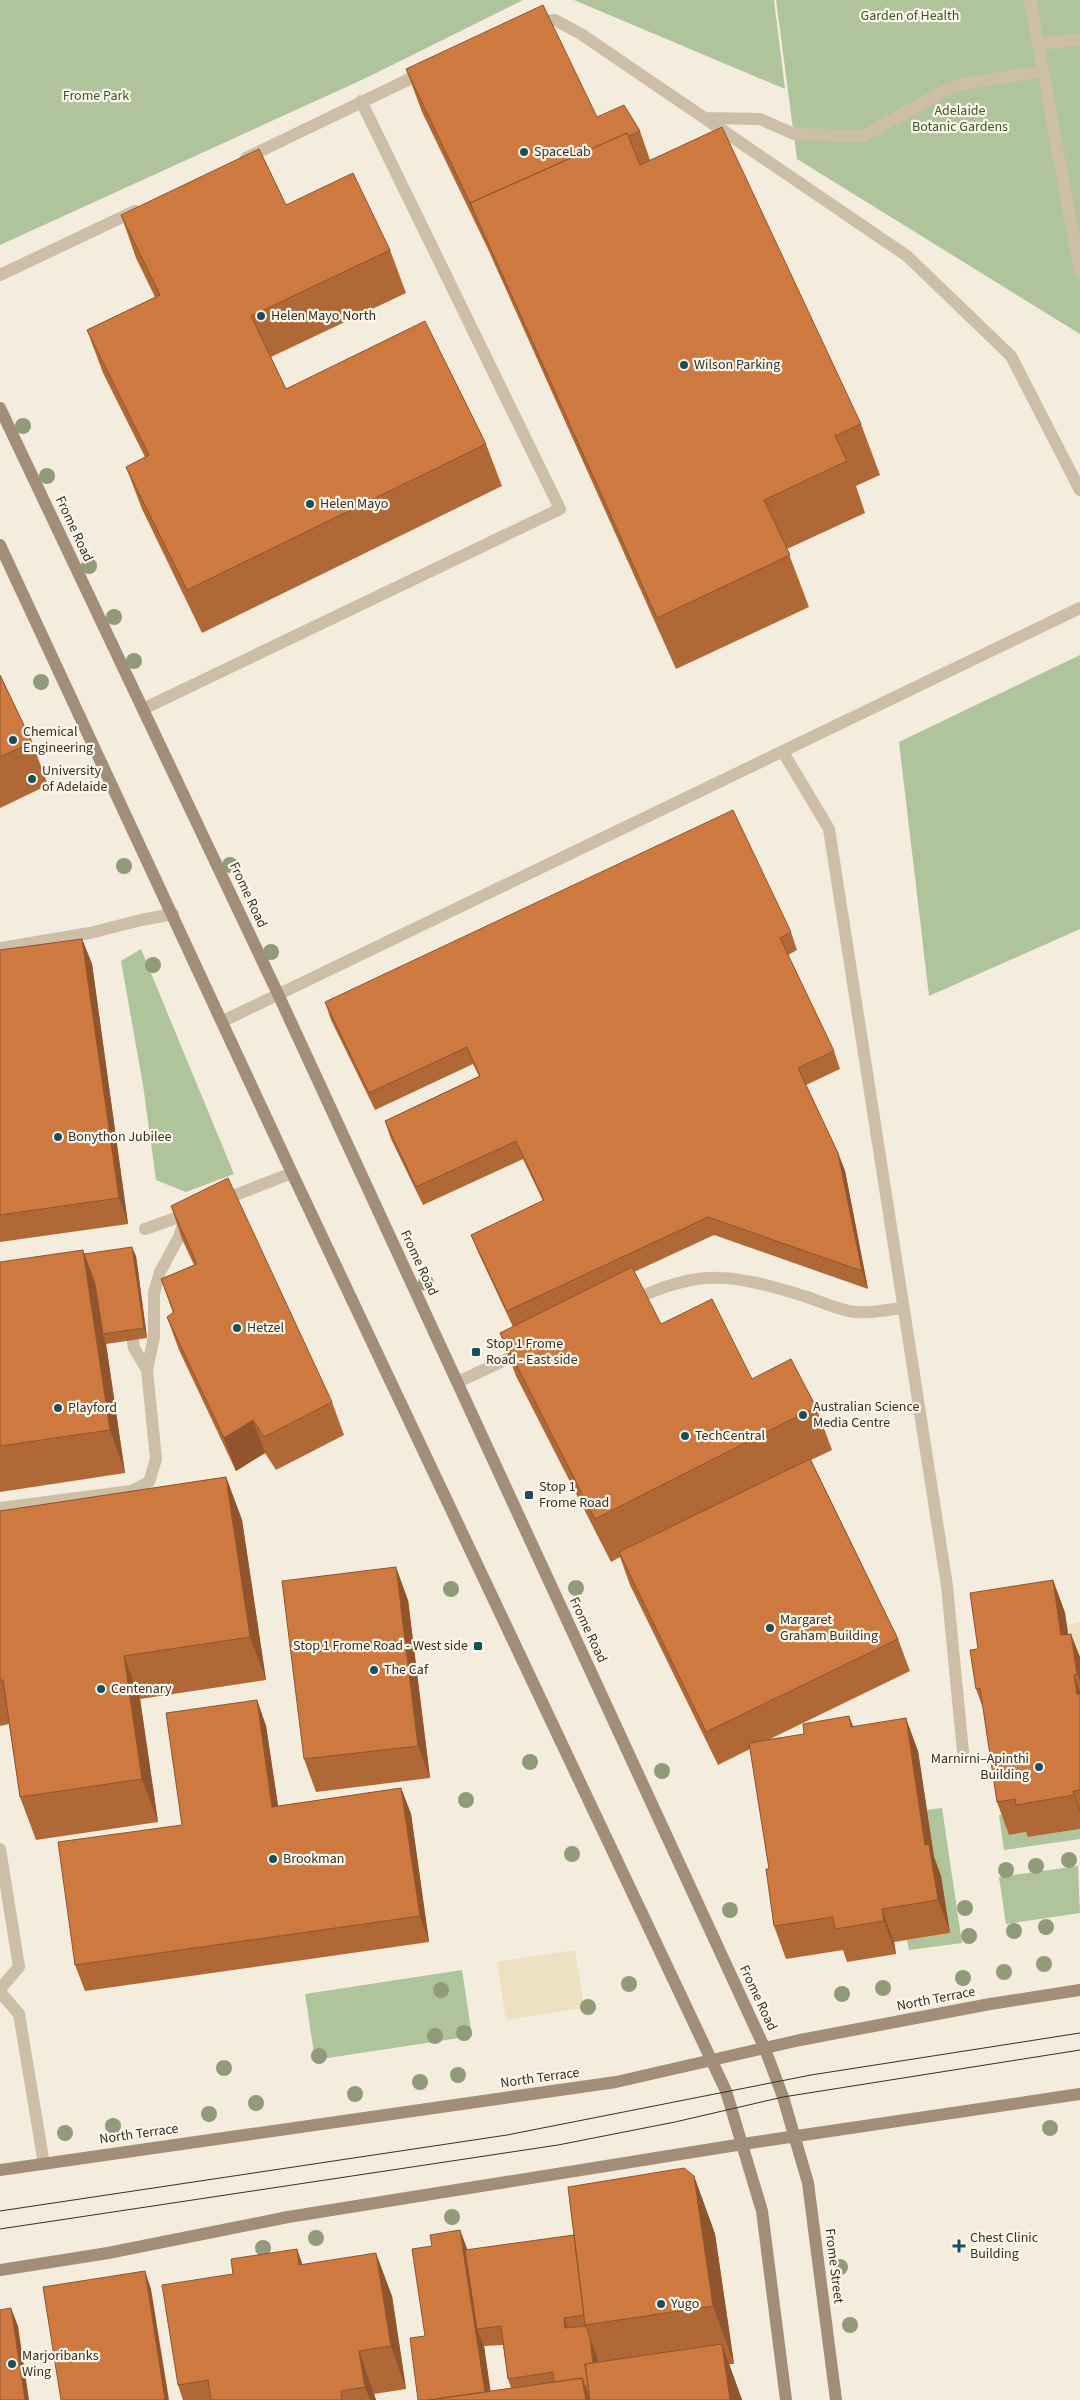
<svg xmlns="http://www.w3.org/2000/svg" width="1080" height="2400" viewBox="0 0 1080 2400" font-family="'Source Sans 3',sans-serif">
  <style>
    .green { fill: #b0c49b }
    .plaza { fill: #ede1c2 }
    .lines { fill: none; stroke-linecap: round; stroke-linejoin: round }
    .lane { stroke: #cdbea7; stroke-width: 12 }
    .street { stroke: #cdbea7; stroke-width: 12 }
    .secondary { stroke: #a18d78; stroke-width: 12 }
    .tram { stroke: #393028; stroke-width: 1 }
    .tree { fill: #919b7a }
    .wall { fill: #b16837; fill-rule: evenodd }
    .shaded-wall { fill: #90552d }
    .building { fill: #ce7940; stroke: #90552d }
    .poi-dot { fill: #1a4e5d; stroke: #fbf6e9; stroke-width: 2 }
    .labels { text-anchor: middle; dominant-baseline: central; stroke-width: 4.5; stroke-linejoin: round; paint-order: stroke }
    .park-label { font-size: 14px; fill: #40592a; stroke: #fbf6e9 }
    .poi-label { font-size: 14px; fill: #393028; stroke: #fbf6e9; text-anchor: start }
    .street-label { font-size: 14px; fill: #393028; stroke: #fbf6e9 }
  </style>
  <rect width="100%" height="100%" fill="#f4ecdc"/>
  <path class="green" d="M0,0H523L366,78L0,245Z
    M574,0H774L785,89Z
    M776,0H1080V334L797,159Z
    M1080,655V929L929,996L899,742Z
    M141,949L234,1174L186,1192L156,1180L143,1085L121,961Z
    M942,1808L962,1943L909,1950L907,1940L950,1933L941,1877H937L927,1810Z
    M1006,1814L1009,1835L1027,1832L1028,1837L1080,1829V1839L1004,1850L999,1815Z
    M1078,1866L1080,1913L1006,1924L999,1877Z
    M462,1970L472,2036L315,2060L305,1994Z"/>
  <path class="plaza" d="M1080,1622V1667L1073,1668L1067,1625Z
    M575,1950L584,2008L506,2020L497,1962Z"/>
  <g class="lines">
    <path class="lane" d="M535,22L555,20L581,34L907,256L1011,356L1080,490
      M705,118L760,119L794,134
      M246,158L424,72
      M0,275L135,211
      M143,709L560,509L361,101
      M783,752L829,829L947,1586L963,1752
      M0,948L90,933L141,920L173,914
      M223,1021L1080,608
      M220,1201L292,1173
      M145,1229L190,1213
      M631,1301C701,1268 732,1274 804,1296C820,1301 838,1310 855,1312C870,1314 889,1309 904,1308
      M130,1324L134,1348L147,1370
      M458,1382L524,1351
      M0,1508L131,1491L149,1482L156,1459L147,1370L154,1337V1293L160,1272L179,1237L185,1218
      M0,1849L19,1967L0,1989
      M0,1992L19,2014L44,2164"/>
    <path class="street" d="M1030,0L1080,272
      M1037,45L1080,39
      M794,134L863,136L942,92L962,84L1043,71"/>
    <path class="secondary" d="M0,408L278,994L765,2049L783,2097L808,2183L836,2400
      M0,545L292,1173L726,2091L762,2211L786,2400
      M0,2170L616,2082L800,2040L990,2004L1080,1990
      M0,2270L108,2253L288,2217L743,2144L1080,2094"/>
    <path class="tram" d="M0,2211L507,2135L811,2075L1080,2033
      M0,2229L558,2145L675,2122L783,2097L1080,2050"/>
  </g>
  <g class="tree">
    <circle cx="23" cy="426" r="8"/>
    <circle cx="47" cy="476" r="8"/>
    <circle cx="89" cy="566" r="8"/>
    <circle cx="114" cy="617" r="8"/>
    <circle cx="134" cy="661" r="8"/>
    <circle cx="41" cy="682" r="8"/>
    <circle cx="230" cy="865" r="8"/>
    <circle cx="124" cy="866" r="8"/>
    <circle cx="271" cy="952" r="8"/>
    <circle cx="153" cy="965" r="8"/>
    <circle cx="426" cy="1283" r="8"/>
    <circle cx="576" cy="1588" r="8"/>
    <circle cx="451" cy="1589" r="8"/>
    <circle cx="530" cy="1762" r="8"/>
    <circle cx="662" cy="1771" r="8"/>
    <circle cx="466" cy="1800" r="8"/>
    <circle cx="572" cy="1854" r="8"/>
    <circle cx="1069" cy="1860" r="8"/>
    <circle cx="1036" cy="1866" r="8"/>
    <circle cx="1006" cy="1870" r="8"/>
    <circle cx="965" cy="1908" r="8"/>
    <circle cx="730" cy="1910" r="8"/>
    <circle cx="1046" cy="1927" r="8"/>
    <circle cx="1014" cy="1931" r="8"/>
    <circle cx="969" cy="1936" r="8"/>
    <circle cx="1044" cy="1964" r="8"/>
    <circle cx="1004" cy="1972" r="8"/>
    <circle cx="963" cy="1978" r="8"/>
    <circle cx="629" cy="1984" r="8"/>
    <circle cx="883" cy="1988" r="8"/>
    <circle cx="441" cy="1990" r="8"/>
    <circle cx="842" cy="1994" r="8"/>
    <circle cx="588" cy="2007" r="8"/>
    <circle cx="464" cy="2033" r="8"/>
    <circle cx="435" cy="2036" r="8"/>
    <circle cx="319" cy="2056" r="8"/>
    <circle cx="224" cy="2068" r="8"/>
    <circle cx="458" cy="2075" r="8"/>
    <circle cx="420" cy="2082" r="8"/>
    <circle cx="355" cy="2094" r="8"/>
    <circle cx="256" cy="2103" r="8"/>
    <circle cx="209" cy="2114" r="8"/>
    <circle cx="113" cy="2126" r="8"/>
    <circle cx="1050" cy="2128" r="8"/>
    <circle cx="65" cy="2133" r="8"/>
    <circle cx="452" cy="2217" r="8"/>
    <circle cx="316" cy="2238" r="8"/>
    <circle cx="263" cy="2248" r="8"/>
    <circle cx="840" cy="2267" r="8"/>
    <circle cx="850" cy="2325" r="8"/>
  </g>
  <path class="wall" d="M406,69L597,117L640,131L650,160L861,424L880,475L856,486L865,513L787,549L809,607L676,669L487,247L422,112Z
    M286,205L390,250L406,293L271,357L286,389L486,444L502,486L202,633L142,509L126,467L145,457L103,373L87,330L155,297L136,258L121,215Z
    M0,675L32,742L48,785L0,808Z
    M791,932L797,950L788,955L834,1051L840,1069L806,1085L838,1153L845,1171L868,1289L714,1235L634,1272L661,1324L752,1379L816,1407L832,1450L811,1460L898,1639L910,1671L770,1739L804,1734L849,1716L853,1726L918,1751L934,1857L941,1876L950,1933L894,1942L896,1954L847,1962L843,1950L786,1959L774,1926L769,1869L750,1749L718,1765L630,1585L620,1557L611,1562L516,1376L500,1333L513,1327L478,1252L471,1235L543,1201L523,1159L423,1205L391,1139L385,1121L479,1076L473,1064L375,1110L331,1020L325,1002Z
    M82,939L92,964L128,1224L0,1242V950Z
    M171,1206L332,1402L344,1435L276,1470L265,1453L236,1471L179,1350L167,1317L173,1313L161,1279L194,1265L182,1239Z
    M84,1254L136,1256L147,1338L106,1344L125,1473L0,1492V1262Z
    M226,1477L242,1520L266,1680L140,1699L158,1822L36,1840L20,1797L9,1724L0,1726V1511Z
    M1053,1580L1065,1613L1068,1634L1080,1657V1829L1028,1837L1026,1832L1009,1835L997,1802L983,1708L976,1689L978,1649Z
    M408,1600L430,1778L316,1792L304,1759Z
    M257,1700L266,1726L278,1806L401,1788L411,1814L429,1942L85,1991L75,1965L182,1825Z
    M694,2176L715,2234L734,2364H729L742,2400H418L425,2336L432,2246L468,2250L574,2235ZM503,2345L508,2379L511,2388L490,2391L484,2346Z
    M297,2249L302,2264L392,2296L406,2389L374,2394L376,2400H183L178,2385L233,2274Z"/>
  <path class="shaded-wall" d="M82,939L92,964L128,1224L119,1198Z
    M838,1153L845,1171L868,1289L862,1271Z
    M132,1247L136,1256L147,1338L144,1328Z
    M83,1250L99,1293L103,1334L106,1344L125,1473L110,1430Z
    M253,1420L265,1453L236,1471L224,1438Z
    M226,1477L242,1520L266,1680L250,1637Z
    M396,1567L408,1600L430,1778L418,1746Z
    M1053,1580L1065,1613L1073,1668L1061,1635Z
    M1071,1634L1080,1657V1681L1077,1674Z
    M124,1656L140,1699L158,1822L142,1779Z
    M1074,1675L1080,1691V1702L1077,1694Z
    M257,1700L266,1726L282,1832L272,1807Z
    M849,1716L861,1749L851,1727Z
    M906,1718L918,1751L934,1857L941,1876L950,1933L938,1900L925,1845Z
    M401,1788L411,1814L429,1942L420,1916Z
    M1073,1791L1080,1810V1813L1074,1795Z
    M882,1909L894,1942L896,1954L884,1921Z
    M694,2176L715,2234L734,2364L713,2306Z
    M460,2230L470,2256L477,2329L484,2346L492,2400H486Z
    M297,2249L312,2292L299,2265Z
    M376,2253L392,2296L406,2389L391,2346Z
    M145,2271L151,2289L169,2400H165Z
    M11,2308L18,2326L29,2400H25Z
    M564,2318L571,2336L565,2328Z
    M590,2338L597,2356L602,2400L597,2392Z
    M722,2344L742,2400H730Z
    M359,2351L374,2394L376,2400H370L365,2387Z
    M582,2378L590,2400H586Z"/>
  <path class="building" d="M543,5L597,117L624,105L640,131L628,136L627,133L470,203L472,207L406,69Z
    M722,127L861,424L835,436L847,461L764,500L790,555L657,618L470,203L627,133L640,165Z
    M259,149L286,205L353,173L390,250L251,316L286,389L425,321L486,444L187,590L126,467L149,455L87,330L160,295L121,215Z
    M0,675L32,742L0,757Z
    M733,810L791,932L780,938L834,1051L798,1068L838,1153L862,1271L708,1217L507,1311L471,1235L544,1200L516,1141L416,1187L385,1121L480,1076L467,1047L369,1093L325,1002Z
    M82,939L119,1198L0,1215V950Z
    M228,1178L332,1402L264,1437L253,1420L224,1438L167,1317L174,1312L161,1279L197,1264L171,1206Z
    M132,1247L144,1328L103,1334L95,1284L84,1254Z
    M83,1250L110,1430L0,1446V1262Z
    M632,1267L661,1324L712,1299L752,1379L791,1359L816,1407L595,1519L500,1333Z
    M810,1459L898,1639L706,1732L619,1552Z
    M226,1477L250,1637L124,1656L142,1779L20,1797L3,1680H0V1511Z
    M396,1567L418,1746L304,1759L282,1581Z
    M1053,1580L1061,1635L1071,1634L1077,1674L1074,1675L1077,1694H1080V1790L1073,1791L1074,1795L1016,1805L1015,1799L997,1802L980,1688L976,1689L970,1650L978,1649L970,1593Z
    M257,1700L272,1807L401,1788L420,1916L75,1965L58,1842L182,1825L166,1713Z
    M849,1716L851,1727L906,1718L925,1845L929,1844L938,1900L882,1909L884,1921L835,1929L833,1917L774,1926L766,1869H769L749,1743L804,1734L803,1724Z
    M684,2168L694,2176L713,2306L585,2325L568,2187Z
    M460,2230L485,2392L429,2400H418L410,2338L425,2336L412,2249L432,2246L430,2235Z
    M574,2235L584,2315L564,2318L565,2328L586,2326L590,2338L593,2363L585,2364L589,2393H588L582,2378L554,2382L553,2372L508,2379L501,2326L477,2329L465,2250Z
    M297,2249L299,2265L376,2253L391,2346L359,2351L365,2387L341,2391L342,2400H211L208,2380L178,2385L162,2285L233,2274L231,2259Z
    M145,2271L165,2400H61L43,2287Z
    M11,2308L25,2400H0V2310Z
    M722,2344L730,2400H590L585,2364Z
    M582,2378L586,2400H429Z"/>
  <g class="poi-dot">
    <circle cx="524" cy="152" r="5"/>
    <circle cx="261" cy="316" r="5"/>
    <circle cx="684" cy="365" r="5"/>
    <circle cx="310" cy="504" r="5"/>
    <circle cx="13" cy="740" r="5"/>
    <circle cx="32" cy="779" r="5"/>
    <circle cx="58" cy="1137" r="5"/>
    <circle cx="237" cy="1328" r="5"/>
    <rect x="471" y="1347" width="10" height="10" rx="2.5"/>
    <circle cx="58" cy="1408" r="5"/>
    <circle cx="803" cy="1415" r="5"/>
    <circle cx="685" cy="1436" r="5"/>
    <rect x="524" y="1490" width="10" height="10" rx="2.5"/>
    <circle cx="770" cy="1628" r="5"/>
    <rect x="473" y="1641" width="10" height="10" rx="2.5"/>
    <circle cx="374" cy="1670" r="5"/>
    <circle cx="101" cy="1689" r="5"/>
    <circle cx="1039" cy="1767" r="5"/>
    <circle cx="273" cy="1859" r="5"/>
    <path d="M956.5 2238.5h5v5h5v5h-5v5h-5v-5h-5v-5h5z"/>
    <circle cx="661" cy="2304" r="5"/>
    <circle cx="12" cy="2364" r="5"/>
  </g>
  <g class="labels">
    <g class="park-label">
      <text x="910" y="16">Garden of Health</text>
      <text x="96" y="96">Frome Park</text>
      <text x="960" y="111">Adelaide<tspan x="960" dy="16">Botanic Gardens</tspan></text>
    </g>
    <g class="poi-label">
      <text x="534" y="152">SpaceLab</text>
      <text x="271" y="316">Helen Mayo North</text>
      <text x="694" y="365">Wilson Parking</text>
      <text x="320" y="504">Helen Mayo</text>
      <text x="23" y="732">Chemical<tspan x="23" dy="16">Engineering</tspan></text>
      <text x="42" y="771">University<tspan x="42" dy="16">of Adelaide</tspan></text>
      <text x="68" y="1137">Bonython Jubilee</text>
      <text x="247" y="1328">Hetzel</text>
      <text x="486" y="1344">Stop 1 Frome<tspan x="486" dy="16">Road - East side</tspan></text>
      <text x="813" y="1407">Australian Science<tspan x="813" dy="16">Media Centre</tspan></text>
      <text x="68" y="1408">Playford</text>
      <text x="695" y="1436">TechCentral</text>
      <text x="539" y="1487">Stop 1<tspan x="539" dy="16">Frome Road</tspan></text>
      <text x="780" y="1620">Margaret<tspan x="780" dy="16">Graham Building</tspan></text>
      <text x="468" y="1646" text-anchor="end">Stop 1 Frome Road - West side</text>
      <text x="384" y="1670">The Caf</text>
      <text x="111" y="1689">Centenary</text>
      <text x="1029" y="1759" text-anchor="end">Marnirni–Apinthi<tspan x="1029" dy="16">Building</tspan></text>
      <text x="283" y="1859">Brookman</text>
      <text x="970" y="2238">Chest Clinic<tspan x="970" dy="16">Building</tspan></text>
      <text x="671" y="2304">Yugo</text>
      <text x="22" y="2356">Marjoribanks<tspan x="22" dy="16">Wing</tspan></text>
    </g>
    <g class="street-label">
      <text transform="translate(74 529) rotate(65)">Frome Road</text>
      <text transform="translate(248 895) rotate(65)">Frome Road</text>
      <text transform="translate(419 1263) rotate(65)">Frome Road</text>
      <text transform="translate(588 1630) rotate(65)">Frome Road</text>
      <text transform="translate(758 1998) rotate(65)">Frome Road</text>
      <text transform="translate(936 1999) rotate(-11)">North Terrace</text>
      <text transform="translate(540 2078) rotate(-8)">North Terrace</text>
      <text transform="translate(139 2134) rotate(-8)">North Terrace</text>
      <text transform="translate(834 2266) rotate(83)">Frome Street</text>
    </g>
  </g>
</svg>
